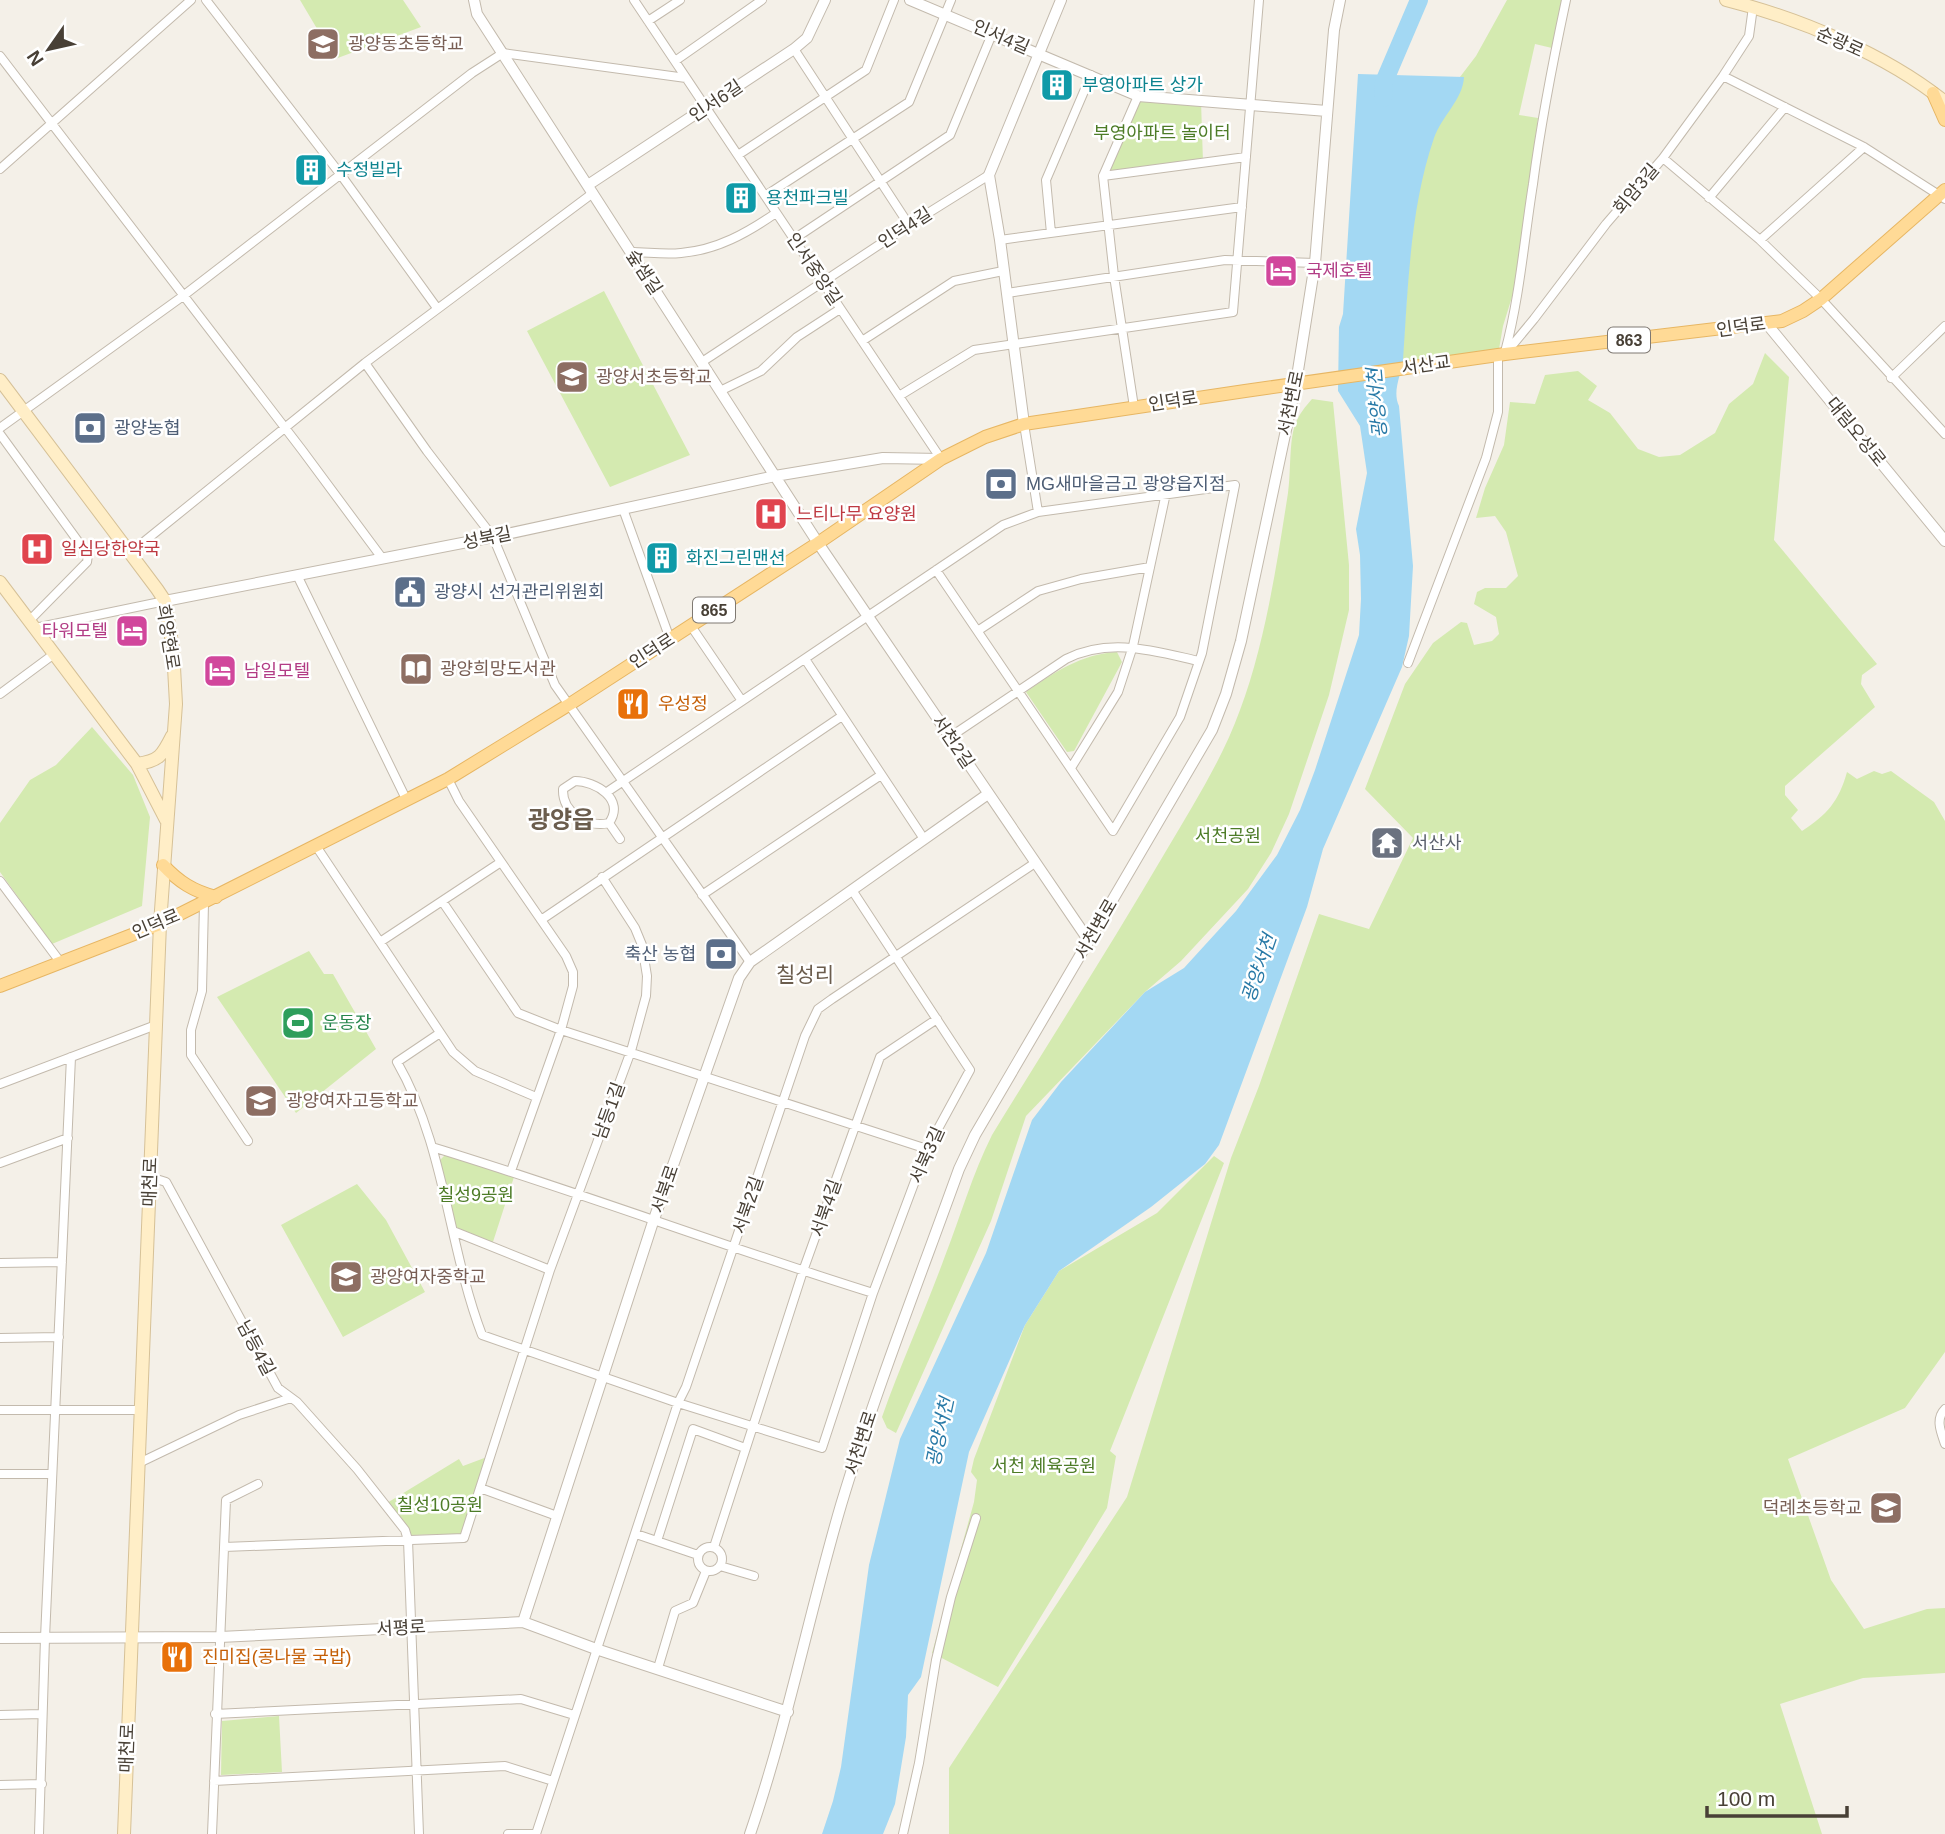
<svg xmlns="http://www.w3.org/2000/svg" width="1945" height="1834" viewBox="0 0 1945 1834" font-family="Helvetica,'Noto Sans KR',sans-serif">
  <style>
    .green { fill: #d4eab0 }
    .water { fill: #a3d8f3 }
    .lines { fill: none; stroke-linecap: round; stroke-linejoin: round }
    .river { stroke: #a3d8f3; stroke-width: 18 }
    .minor-casing { stroke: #c3baad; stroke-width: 10 }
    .tertiary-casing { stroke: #c3baad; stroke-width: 12 }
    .secondary-casing { stroke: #d6c197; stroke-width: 14 }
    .primary-casing { stroke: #e7b663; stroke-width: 14 }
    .minor { stroke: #fff; stroke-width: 8 }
    .tertiary { stroke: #fff; stroke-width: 10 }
    .secondary { stroke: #ffeec7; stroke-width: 12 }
    .primary { stroke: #ffda96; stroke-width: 12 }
    .labels { text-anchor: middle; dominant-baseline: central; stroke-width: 5; stroke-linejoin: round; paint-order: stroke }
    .shield { fill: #fff; stroke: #7f7972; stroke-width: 2 }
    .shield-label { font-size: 16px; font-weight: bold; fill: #484036 }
    .street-label { font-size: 18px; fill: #484036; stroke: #fff }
    .education-label { font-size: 18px; fill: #785e54; stroke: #fff; text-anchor: start }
    .culture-label { font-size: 18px; fill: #0d838f; stroke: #fff; text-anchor: start }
    .park-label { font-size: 18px; fill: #4d7c27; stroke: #fff }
    .hotel-label { font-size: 18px; fill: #b23c85; stroke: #fff; text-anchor: start }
    .service-label { font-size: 18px; fill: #4e5e75; stroke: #fff; text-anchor: start }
    .health-label { font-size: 18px; fill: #be3a42; stroke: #fff; text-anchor: start }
    .food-label { font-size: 18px; fill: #c56008; stroke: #fff; text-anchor: start }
    .worship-label { font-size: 18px; fill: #5b616d; stroke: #fff; text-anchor: start }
    .leisure-label { font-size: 18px; fill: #27864d; stroke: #fff; text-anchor: start }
    .water-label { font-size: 19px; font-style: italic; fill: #297aa7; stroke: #fff }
    .quarter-label { font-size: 21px; fill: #6b5d4d; stroke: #fff }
    .district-label { font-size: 24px; font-weight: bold; fill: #6b5d4d; stroke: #fff }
  </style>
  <rect width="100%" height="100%" fill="#f4f0e8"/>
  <path class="green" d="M300,0H403L421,27L335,59Z
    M1507,0H1564L1552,48L1535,44L1519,115L1538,118L1516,284L1503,326L1498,355L1402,364L1413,206L1431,129L1447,94L1476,56Z
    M1138,96L1201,101L1203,162L1103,176Z
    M604,291L690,455L610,487L527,331Z
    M1765,353L1789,377L1774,540L1877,664L1862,675L1861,684L1875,707L1785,786V795L1798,810L1791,818L1802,831C1827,815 1839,801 1847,772L1857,779L1874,771L1882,774L1891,771L1934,802L1945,821V1352L1905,1408L1788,1459L1831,1580L1864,1629L1927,1609L1945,1608V1673L1863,1678L1780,1704L1822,1834H949V1768L1127,1497L1231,1158L1259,1086L1319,914L1369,929L1413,838L1365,789L1405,684L1433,643L1461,622L1467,623L1474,645L1492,641L1499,634L1496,617L1474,604L1477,592L1485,588H1506L1518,576L1506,532L1495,516L1476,518L1485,488L1504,445L1510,402L1535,404L1545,375L1578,371L1597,386L1588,400L1610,413L1638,449L1659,457L1680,455L1715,433L1729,404L1753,384Z
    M1312,399L1333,402L1349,565V610L1329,695L1289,814L1271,853L1248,889L1181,961L1145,992L1026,1116L991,1221L896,1433L887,1428L882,1417C901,1363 925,1311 945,1256C961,1215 972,1175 992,1135C1050,1040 1110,947 1166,851C1193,805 1222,760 1240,710C1265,644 1277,563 1288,493C1291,474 1289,441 1295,425C1299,414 1305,407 1312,399Z
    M1117,652L1122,662L1074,751L1067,752L1026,692C1055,672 1081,654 1117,652Z
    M92,727L133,775L150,817L142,906L52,944L0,872V823L30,780L56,765Z
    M309,951L324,974H333L376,1049L296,1113L217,997Z
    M447,1153L514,1177L491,1248L455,1233L436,1164Z
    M1214,1156L1224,1163L1110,1451L1116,1456L1107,1508L998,1687L932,1653L974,1502L977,1480L971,1472L974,1459L1025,1325L1059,1271L1157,1213Z
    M357,1184L386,1220L425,1292L343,1337L281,1225Z
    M487,1457L461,1534L410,1535L387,1503L459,1459L463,1466Z
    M279,1716L282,1772L221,1775L222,1721Z"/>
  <path class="water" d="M1358,74L1464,77C1463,99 1442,116 1434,138C1410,208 1408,287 1403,360C1401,376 1392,391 1399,406L1413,566L1409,636L1402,667L1323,849L1307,907L1219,1145L1205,1164L1151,1207L1059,1271L1025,1325L969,1452L921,1677L908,1695L906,1737L895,1804L883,1834H822L833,1801L841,1767L869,1565L900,1439L986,1253L1032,1120L1061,1082L1145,992L1184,968L1236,911L1277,855L1300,810L1315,770L1359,635L1361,599L1360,555L1356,529L1367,473L1360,426L1338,391L1339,327L1343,314Z"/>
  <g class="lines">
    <path class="river" d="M1383,98L1384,82L1419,0"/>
    <defs>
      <path id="minor" d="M206,0L341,175L437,308
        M634,0L941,459
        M648,21L680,0
        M794,49L909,225
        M0,56L302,450L382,558
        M675,61L762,0
        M1723,76L1864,147L1945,199
        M738,155L866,70L894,0
        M1663,158L1760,240L1821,299L1945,434
        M0,169L191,0
        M1103,176L1246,157
        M765,196L909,102L951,0
        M1709,198L1785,107
        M1051,233L1046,180L1091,75
        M794,239L950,135L992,34
        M1000,240L1242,207
        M1760,240L1864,147
        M631,252C647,252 664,255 681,253C717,250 747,233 776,213
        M1007,293L1225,260L1315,263
        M862,341L954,281L1003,271
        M1505,352C1520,296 1524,240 1533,184C1541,122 1553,61 1566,0
        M1505,354L1534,319L1606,224L1663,158L1723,76L1749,36L1753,7
        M702,362L909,225L989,175
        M365,363L427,451L493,537L555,685L750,962
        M1891,378L1945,326
        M720,391L761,371L797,337L840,309
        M899,396L974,350L1233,312L1259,0
        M1134,407L1114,276L1103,176L1138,96
        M1024,424L1038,512
        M0,428L183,296L472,73L503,53L686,78
        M0,434L88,555L87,562L29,621
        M623,509L670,639
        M130,553L365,363L593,193
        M297,575L407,801
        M691,626L742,701
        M35,628L165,601
        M979,630L1038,591L1081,579L1150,567
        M805,659L924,839
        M1408,663L1486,458L1498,412V355
        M0,694L54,654
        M950,737L1066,659C1110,637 1154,651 1199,661
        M1071,768L1118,692L1133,646L1166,493
        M448,779L459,801L566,956L573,972V986L561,1030L511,1171
        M575,781C595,781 626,799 609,823C588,828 562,813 563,789Z
        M607,792L1003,525L1038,512L1235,485L1202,653L1180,717L1113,831L936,570
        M609,823L620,839
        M316,846L453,1052L475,1071L536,1097
        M0,881L61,963
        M702,895L881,775
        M442,901L518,1013L561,1030L927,1149
        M204,903L202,991L191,1030V1055L248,1141
        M541,920L842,716
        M380,942L501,862
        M440,1033L397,1062C445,1145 448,1246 482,1335L678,1403L822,1448L873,1293L927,1149L970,1070L852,890
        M0,1084L156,1025
        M432,1147C580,1192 725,1247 873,1293
        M0,1163L68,1138
        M150,1177L166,1182L278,1388L297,1402L357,1469L405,1530L408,1540L419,1834
        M453,1231L550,1270
        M0,1263L62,1262
        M0,1338L59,1337
        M1945,1409C1935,1419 1941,1432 1945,1444
        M0,1410H141
        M139,1463L239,1415L291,1398
        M0,1474H52
        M480,1488L557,1516
        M636,1534L698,1555
        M657,1541L693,1429L745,1448
        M698 1559a12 12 0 1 1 24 0a12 12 0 1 1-24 0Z
        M224,1547L464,1538L550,1270L631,1051L646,996L647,976L642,945L635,928L602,877
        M714,1547L803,1271L880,1057L937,1019
        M720,1566L754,1576
        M658,1668L675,1611L693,1603L706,1571
        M215,1714L521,1699L574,1715
        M0,1715L42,1714
        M214,1781L505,1766L553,1781
        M0,1785L42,1784
        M39,1834L45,1638L71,1057
        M212,1834L226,1500L258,1484
        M508,1834H536L678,1403L686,1387L805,1036L818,1009L832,999L1035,863
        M903,1834L919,1763L936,1660L951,1597L976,1518"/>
      <path id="tertiary" d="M474,0L477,14L818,543L1089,941
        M910,0L1138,96L1327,111
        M588,185L794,49L807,38L825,0
        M1767,324L1945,541
        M1024,424L1000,240L989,175L1061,0
        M165,601L493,537L775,476L883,458L941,459
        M523,1622L653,1222L739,978L750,962L988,794
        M0,1638L220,1637L523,1622L596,1649L788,1712
        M750,1834C787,1726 809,1614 841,1505C875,1392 919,1280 959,1169L975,1135L1212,730L1226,694L1241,641L1296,383L1315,263L1334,30L1340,0"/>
      <path id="secondary" d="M1726,0C1799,18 1887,55 1945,102
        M0,380L157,589L165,601L173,649L176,704L160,924L124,1834
        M0,582L137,764L166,820
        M137,764C159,761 162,756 172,736"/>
      <path id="primary" d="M1933,93L1945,120
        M163,865C179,882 193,891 216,897
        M0,986L160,924L448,779L570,704L818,543L941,459L985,437L1024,424L1245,391L1505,354L1782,321L1803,311L1821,299L1945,190"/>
    </defs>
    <use href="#minor" class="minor-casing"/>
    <use href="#tertiary" class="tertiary-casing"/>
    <use href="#secondary" class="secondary-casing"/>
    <use href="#primary" class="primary-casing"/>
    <use href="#minor" class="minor"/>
    <use href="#tertiary" class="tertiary"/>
    <use href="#secondary" class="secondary"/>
    <use href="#primary" class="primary"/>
  </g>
  <defs>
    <symbol id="school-square" viewBox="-11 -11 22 22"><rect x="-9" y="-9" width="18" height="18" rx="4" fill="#8d6e63" stroke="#fff"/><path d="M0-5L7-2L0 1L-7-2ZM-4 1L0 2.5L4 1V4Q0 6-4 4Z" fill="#fff"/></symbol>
    <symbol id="building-square" viewBox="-11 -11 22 22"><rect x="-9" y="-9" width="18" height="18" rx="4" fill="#0f9aa8" stroke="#fff"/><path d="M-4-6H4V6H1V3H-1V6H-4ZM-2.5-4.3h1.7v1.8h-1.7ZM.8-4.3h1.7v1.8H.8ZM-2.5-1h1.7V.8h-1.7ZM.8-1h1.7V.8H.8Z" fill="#fff"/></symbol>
    <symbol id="hotel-square" viewBox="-11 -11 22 22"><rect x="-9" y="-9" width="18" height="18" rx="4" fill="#d1479c" stroke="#fff"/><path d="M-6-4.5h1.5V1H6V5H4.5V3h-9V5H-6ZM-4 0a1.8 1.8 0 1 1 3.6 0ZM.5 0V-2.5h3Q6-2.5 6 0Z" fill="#fff"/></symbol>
    <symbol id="bank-square" viewBox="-11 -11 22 22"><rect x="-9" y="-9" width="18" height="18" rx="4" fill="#5c6f8a" stroke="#fff"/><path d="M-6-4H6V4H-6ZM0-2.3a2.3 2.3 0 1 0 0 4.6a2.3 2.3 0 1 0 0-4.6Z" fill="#fff"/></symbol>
    <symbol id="hospital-square" viewBox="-11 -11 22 22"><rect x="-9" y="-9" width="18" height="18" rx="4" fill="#e0444e" stroke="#fff"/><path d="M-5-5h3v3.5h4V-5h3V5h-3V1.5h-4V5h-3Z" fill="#fff"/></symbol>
    <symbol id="civic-square" viewBox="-11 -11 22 22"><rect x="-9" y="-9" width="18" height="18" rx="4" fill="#5c6f8a" stroke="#fff"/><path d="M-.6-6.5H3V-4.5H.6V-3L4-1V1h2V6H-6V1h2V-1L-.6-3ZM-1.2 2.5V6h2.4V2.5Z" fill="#fff"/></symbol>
    <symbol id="library-square" viewBox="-11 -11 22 22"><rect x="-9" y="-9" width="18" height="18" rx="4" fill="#8d6e63" stroke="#fff"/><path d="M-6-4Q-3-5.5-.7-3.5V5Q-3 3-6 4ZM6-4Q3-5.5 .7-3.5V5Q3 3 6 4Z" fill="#fff"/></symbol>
    <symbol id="restaurant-square" viewBox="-11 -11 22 22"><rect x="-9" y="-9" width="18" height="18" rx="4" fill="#e8710a" stroke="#fff"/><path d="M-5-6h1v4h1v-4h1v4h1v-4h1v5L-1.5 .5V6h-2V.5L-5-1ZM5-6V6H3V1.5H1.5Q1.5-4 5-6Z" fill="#fff"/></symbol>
    <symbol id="temple-square" viewBox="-11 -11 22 22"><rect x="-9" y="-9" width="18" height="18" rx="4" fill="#6b7280" stroke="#fff"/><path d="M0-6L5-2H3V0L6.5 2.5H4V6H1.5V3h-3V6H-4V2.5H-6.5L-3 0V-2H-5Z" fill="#fff"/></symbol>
    <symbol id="stadium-square" viewBox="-11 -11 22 22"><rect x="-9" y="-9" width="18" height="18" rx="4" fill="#2e9e5b" stroke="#fff"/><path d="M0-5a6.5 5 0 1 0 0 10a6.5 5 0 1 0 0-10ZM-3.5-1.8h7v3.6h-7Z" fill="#fff"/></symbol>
  </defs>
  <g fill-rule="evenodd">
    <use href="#school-square" x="304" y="25" width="38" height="38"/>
    <use href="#building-square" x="1038" y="66" width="38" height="38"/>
    <use href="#building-square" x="292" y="151" width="38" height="38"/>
    <use href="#building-square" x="722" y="179" width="38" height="38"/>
    <use href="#hotel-square" x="1262" y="252" width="38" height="38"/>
    <use href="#school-square" x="553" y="358" width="38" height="38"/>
    <use href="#bank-square" x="71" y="409" width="38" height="38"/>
    <use href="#bank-square" x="982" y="465" width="38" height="38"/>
    <use href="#hospital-square" x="752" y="495" width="38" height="38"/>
    <use href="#hospital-square" x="18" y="530" width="38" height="38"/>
    <use href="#building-square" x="643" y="539" width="38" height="38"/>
    <use href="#civic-square" x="391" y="573" width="38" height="38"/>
    <use href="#hotel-square" x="113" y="612" width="38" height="38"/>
    <use href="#library-square" x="397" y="650" width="38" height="38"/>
    <use href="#hotel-square" x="201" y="652" width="38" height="38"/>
    <use href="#restaurant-square" x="614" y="685" width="38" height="38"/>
    <use href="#temple-square" x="1368" y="824" width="38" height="38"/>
    <use href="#bank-square" x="702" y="935" width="38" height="38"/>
    <use href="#stadium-square" x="279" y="1004" width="38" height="38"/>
    <use href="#school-square" x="242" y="1082" width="38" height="38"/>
    <use href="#school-square" x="327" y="1258" width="38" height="38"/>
    <use href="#school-square" x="1867" y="1489" width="38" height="38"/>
    <use href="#restaurant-square" x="158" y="1638" width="38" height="38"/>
  </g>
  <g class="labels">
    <g class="shield">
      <rect x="1608" y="327.5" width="42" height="25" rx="5"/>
      <rect x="693" y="597.5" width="42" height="25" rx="5"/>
    </g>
    <g class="shield-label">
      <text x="1629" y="340">863</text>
      <text x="714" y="610">865</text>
    </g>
    <g class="street-label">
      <text transform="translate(1001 37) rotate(23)">인서4길</text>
      <text transform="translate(1840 42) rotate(24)">순광로</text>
      <text transform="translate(716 101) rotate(-34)">인서6길</text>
      <text transform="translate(1636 189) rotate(-50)">회암3길</text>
      <text transform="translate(905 228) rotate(-33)">인덕4길</text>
      <text transform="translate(814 269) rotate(56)">인서중앙길</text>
      <text transform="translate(644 272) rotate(57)">숲샘길</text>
      <text transform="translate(1741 327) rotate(-8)">인덕로</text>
      <text transform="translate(1426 365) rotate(-8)">서산교</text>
      <text transform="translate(1173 401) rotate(-9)">인덕로</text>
      <text transform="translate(1291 403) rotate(-78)">서천변로</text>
      <text transform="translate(1856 432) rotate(51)">대림오성로</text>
      <text transform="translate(487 538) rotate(-12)">성북길</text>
      <text transform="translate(168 637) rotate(81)">희양현로</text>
      <text transform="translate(652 651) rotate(-33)">인덕로</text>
      <text transform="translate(953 742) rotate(56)">서천2길</text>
      <text transform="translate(156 924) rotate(-23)">인덕로</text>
      <text transform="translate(1096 929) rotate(-60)">서천변로</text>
      <text transform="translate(609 1111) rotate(-70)">남등1길</text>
      <text transform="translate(927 1155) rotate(-66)">서북3길</text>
      <text transform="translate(150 1182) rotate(-88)">매천로</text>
      <text transform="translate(665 1189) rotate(-71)">서북로</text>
      <text transform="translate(748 1205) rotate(-71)">서북2길</text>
      <text transform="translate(826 1208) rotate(-71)">서북4길</text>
      <text transform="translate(256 1348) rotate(62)">남등4길</text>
      <text transform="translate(861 1443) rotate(-72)">서천변로</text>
      <text transform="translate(401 1628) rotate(-3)">서평로</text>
      <text transform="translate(127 1748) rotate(-88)">매천로</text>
    </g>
    <g class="education-label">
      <text x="348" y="44">광양동초등학교</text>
      <text x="596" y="377">광양서초등학교</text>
      <text x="440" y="669">광양희망도서관</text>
      <text x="286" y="1101">광양여자고등학교</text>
      <text x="370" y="1277">광양여자중학교</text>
      <text x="1862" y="1508" text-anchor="end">덕례초등학교</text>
    </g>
    <g class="culture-label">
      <text x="1082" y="85">부영아파트 상가</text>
      <text x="336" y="170">수정빌라</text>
      <text x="766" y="198">용천파크빌</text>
      <text x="686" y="558">화진그린맨션</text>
    </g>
    <g class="park-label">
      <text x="1162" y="133">부영아파트 놀이터</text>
      <text x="1228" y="836">서천공원</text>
      <text x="476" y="1195">칠성9공원</text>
      <text x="1044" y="1466">서천 체육공원</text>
      <text x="440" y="1505">칠성10공원</text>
    </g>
    <g class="hotel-label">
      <text x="1306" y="271">국제호텔</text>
      <text x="108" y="631" text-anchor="end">타워모텔</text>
      <text x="244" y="671">남일모텔</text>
    </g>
    <g class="service-label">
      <text x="114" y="428">광양농협</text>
      <text x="1026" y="484">MG새마을금고 광양읍지점</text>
      <text x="434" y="592">광양시 선거관리위원회</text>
      <text x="696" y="954" text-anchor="end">축산 농협</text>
    </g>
    <g class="health-label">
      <text x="796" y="514">느티나무 요양원</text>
      <text x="61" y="549">일심당한약국</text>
    </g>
    <g class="food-label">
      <text x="658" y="704">우성정</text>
      <text x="202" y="1657">진미집(콩나물 국밥)</text>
    </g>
    <g class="worship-label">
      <text x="1412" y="843">서산사</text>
    </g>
    <g class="leisure-label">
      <text x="322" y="1023">운동장</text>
    </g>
    <g class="water-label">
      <text transform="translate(1377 403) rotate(-95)">광양서천</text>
      <text transform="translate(1259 968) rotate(-71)">광양서천</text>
      <text transform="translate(940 1432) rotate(-78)">광양서천</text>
    </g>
    <g class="quarter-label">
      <text x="805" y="974">칠성리</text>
    </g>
    <g class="district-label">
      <text x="561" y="819">광양읍</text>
    </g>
  </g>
  <g transform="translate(49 49) rotate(236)" stroke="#ffffff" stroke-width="5" paint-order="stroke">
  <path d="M0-5L12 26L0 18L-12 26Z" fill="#484036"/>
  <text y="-10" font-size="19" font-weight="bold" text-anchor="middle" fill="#484036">N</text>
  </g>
  <path d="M1707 1806v10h140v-10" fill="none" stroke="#484036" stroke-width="3.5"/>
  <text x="1717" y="1806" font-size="21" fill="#484036" stroke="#ffffff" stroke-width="5" paint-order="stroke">100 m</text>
</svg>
